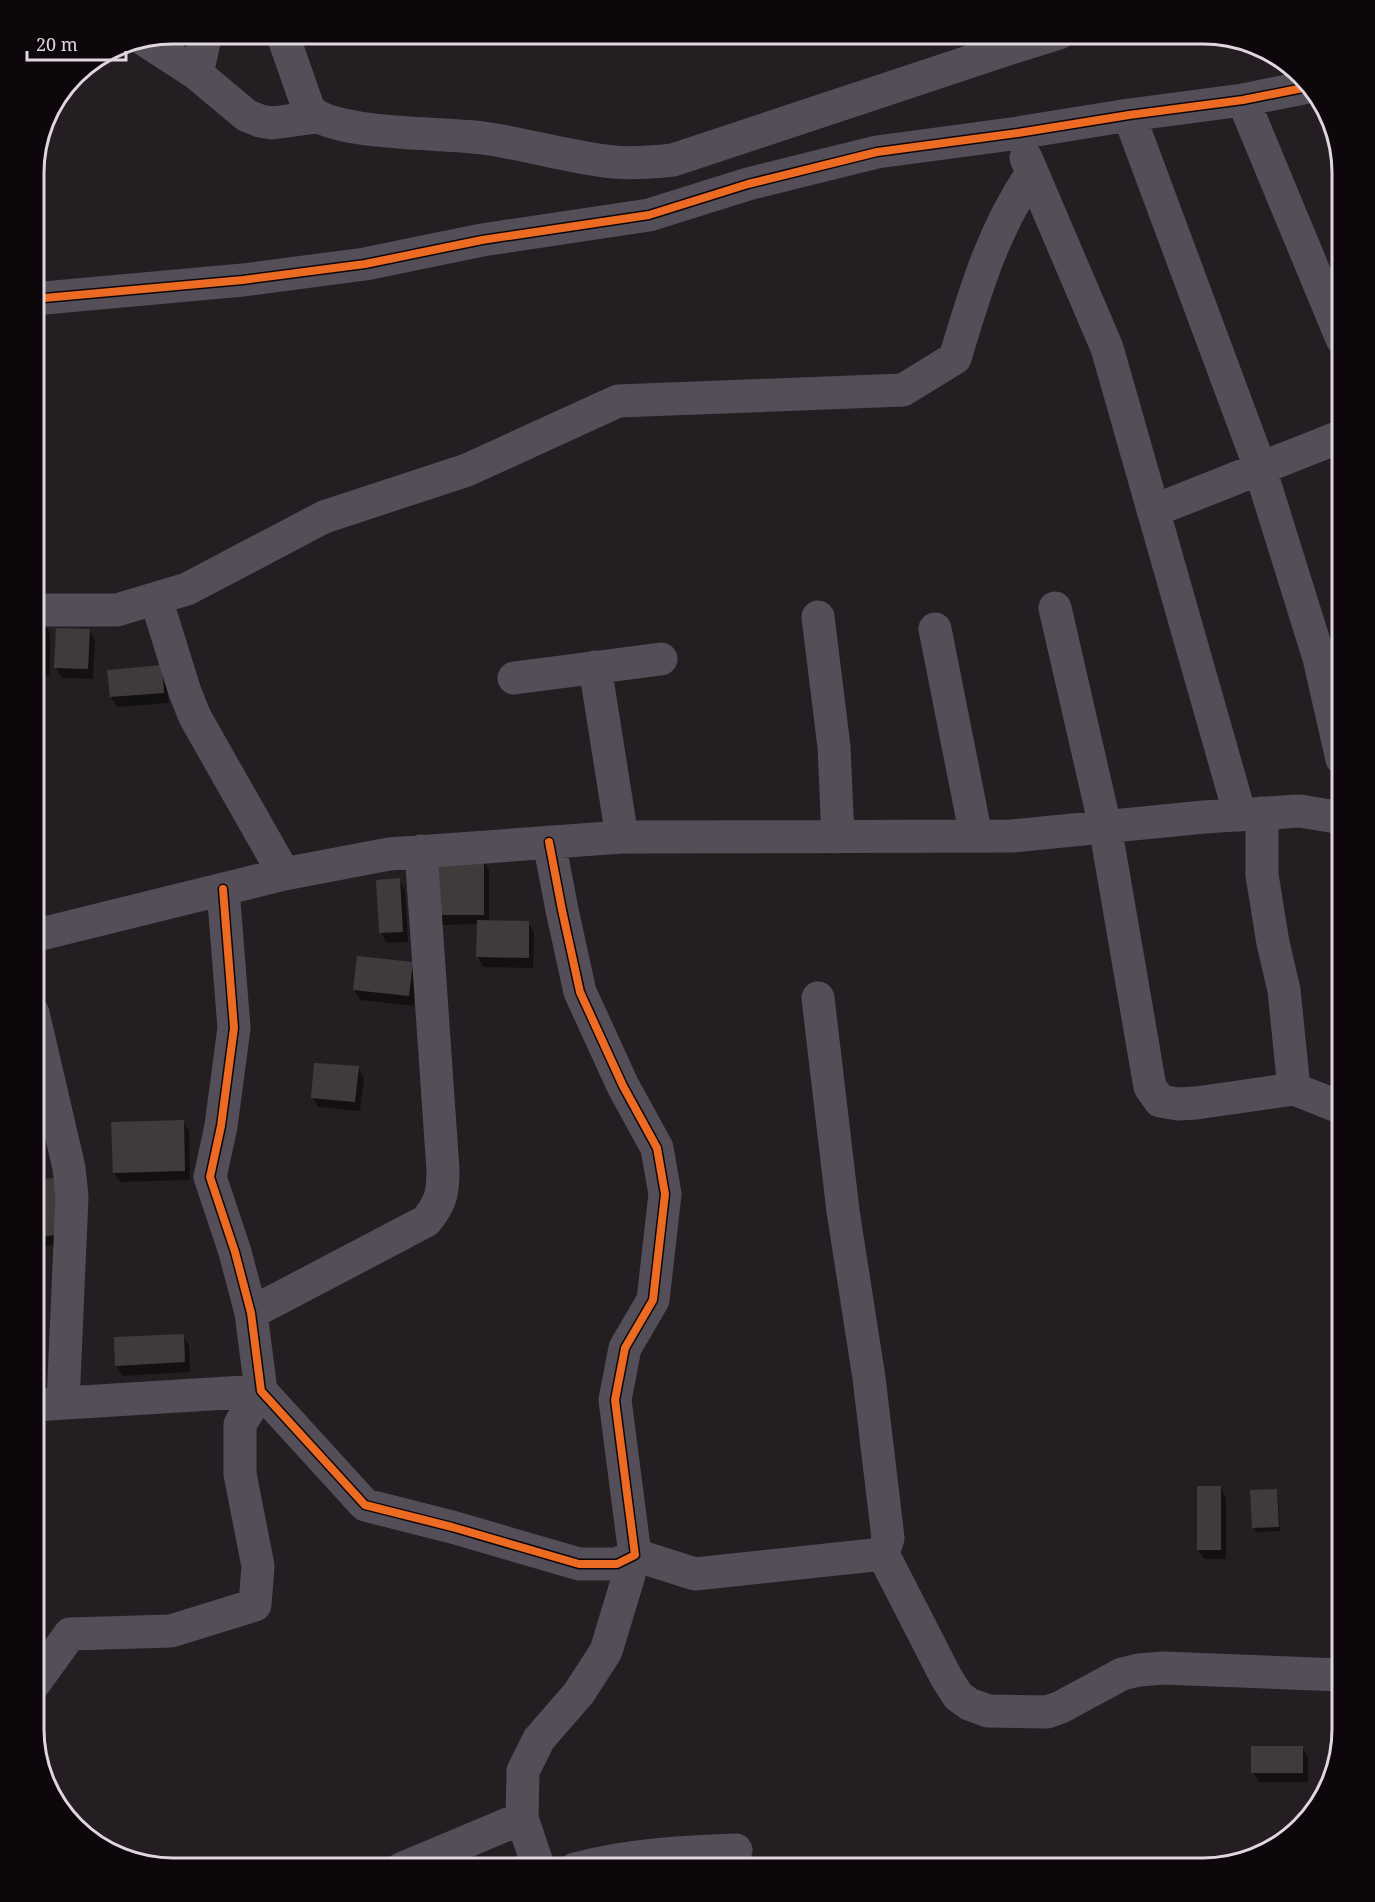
<svg xmlns="http://www.w3.org/2000/svg" width="1375" height="1902" viewBox="0 0 1375 1902" font-family="'Noto Serif',serif">
  <style>
    .shadow { fill: #0007 }
    .building { fill: #413a3d }
    .lines { fill: none; stroke-linecap: round; stroke-linejoin: round }
    .minor { stroke: #544e59; stroke-width: 33 }
    .cycleway-casing { stroke: #0d070b; stroke-width: 11 }
    .cycleway { stroke: #ed6a23; stroke-width: 8 }
    .rim { fill: none; stroke: #e0d6dd; stroke-width: 3 }
  </style>
  <rect width="100%" height="100%" fill="#241e23"/>
  <path class="shadow" d="M33,623H44L50,633V676H33Z
    M89,630L95,640L93,679L62,678L56,668Z
    M161,667L166,677L169,703L117,707L111,697Z
    M483,860L489,870V922H528L534,932L533,968L483,967L478,957V924L443,925L437,915Z
    M399,880L405,890L408,942L387,943L381,933Z
    M412,964L418,974L414,1006L360,1000L354,990Z
    M358,1068L364,1078L360,1111L318,1107L312,1097Z
    M183,1121L189,1131L190,1180L120,1182L114,1173Z
    M33,1180L63,1245L33,1247Z
    M183,1335L189,1345L190,1372L122,1376L116,1366Z
    M1221,1488L1226,1498V1559H1204L1198,1549Z
    M1276,1490L1278,1495L1280,1531L1256,1532L1254,1528L1252,1491Z
    M1302,1747L1308,1757V1782H1259L1253,1772Z"/>
  <path class="building" d="M33,621H45V667H33Z
    M56,628L90,629L88,669L54,668Z
    M162,665L164,693L110,697L107,670Z
    M435,859H484V915H436Z
    M400,878L403,932L379,933L376,880Z
    M477,920L529,921V958L476,957Z
    M357,956L413,962L409,996L353,990Z
    M314,1063L359,1066L355,1102L311,1098Z
    M184,1120L185,1171L113,1173L111,1122Z
    M56,1178L58,1235L33,1237V1179Z
    M184,1334L185,1362L115,1366L114,1337Z
    M1197,1486H1221V1550H1197Z
    M1277,1489L1279,1527L1252,1528L1250,1490Z
    M1251,1746H1303V1773H1251Z"/>
  <g class="lines">
    <path class="minor" d="M282,33L309,110C335,136 442,132 483,138C527,144 570,158 614,162C634,164 654,162 673,160L1014,47
      M1009,33L1014,47L1059,33
      M143,39L197,74L246,115L260,121L272,123L316,117
      M197,74L206,33
      M1243,100L1342,339
      M1129,115L1258,462L1319,658L1342,759
      M1026,158L1107,348L1240,815
      M33,299L243,280L365,264L482,240L649,215L748,184L877,152L1018,133L1129,115L1243,100L1308,87
      M1153,511L1342,436
      M156,599L185,692L195,717L284,874
      M1055,608L1105,826L1150,1087L1160,1101L1178,1104L1196,1103L1294,1089L1342,1108
      M33,610H117L187,589L324,517L467,470L618,401L903,390L955,358C975,292 992,232 1032,173
      M818,617L834,747L838,837
      M935,629L976,836
      M595,667L622,837
      M514,678L661,659
      M1262,813V875L1273,943L1284,990L1294,1089
      M223,889L234,1028L221,1126L210,1177L235,1252L251,1313L261,1391L365,1505L452,1527L579,1564H617L635,1555L615,1400L625,1348L653,1300L665,1194L657,1148L623,1086L580,992L562,910L549,842
      M33,936L284,874L389,854L622,837L1012,836L1204,817L1300,811L1342,818
      M33,1013L69,1168L72,1197L63,1403
      M251,1313L426,1221C441,1203 443,1193 443,1170L421,851
      M33,1405L261,1391
      M883,1554L946,1677L958,1696L969,1704L988,1711L1047,1712L1061,1707L1122,1674L1139,1670L1163,1668L1342,1675
      M33,1685L70,1634L171,1631L255,1605L258,1566L240,1474V1424L261,1391
      M401,1869L522,1818
      M539,1869L522,1818L523,1771L539,1739L579,1693L606,1651L635,1555L695,1574L883,1554L888,1538L869,1378L843,1211L818,998
      M575,1869C628,1855 681,1852 736,1850"/>
    <defs>
      <path id="cycleway" d="M33,299L243,280L365,264L482,240L649,215L748,184L877,152L1018,133L1129,115L1243,100L1308,87
        M223,889L234,1028L221,1126L210,1177L235,1252L251,1313L261,1391L365,1505L452,1527L579,1564H617L635,1555L615,1400L625,1348L653,1300L665,1194L657,1148L623,1086L580,992L562,910L549,842"/>
    </defs>
    <use href="#cycleway" class="cycleway-casing"/>
    <use href="#cycleway" class="cycleway"/>
  </g>
  <path d="M0 0H1375V1902H0ZM173 44H1203A129 129 0 0 1 1332 173V1729A129 129 0 0 1 1203 1858H173A129 129 0 0 1 44 1729V173A129 129 0 0 1 173 44Z" fill="#0d070b" fill-rule="evenodd"/>
  <path class="rim" d="M173 44H1203A129 129 0 0 1 1332 173V1729A129 129 0 0 1 1203 1858H173A129 129 0 0 1 44 1729V173A129 129 0 0 1 173 44Z"/>
  <path d="M27 51v9h99v-9" fill="none" stroke="#e0d6dd" stroke-width="3"/>
  <text x="36" y="51" font-size="18" fill="#e0d6dd" stroke="#0d070b" stroke-width="4.5" paint-order="stroke">20 m</text>
</svg>
